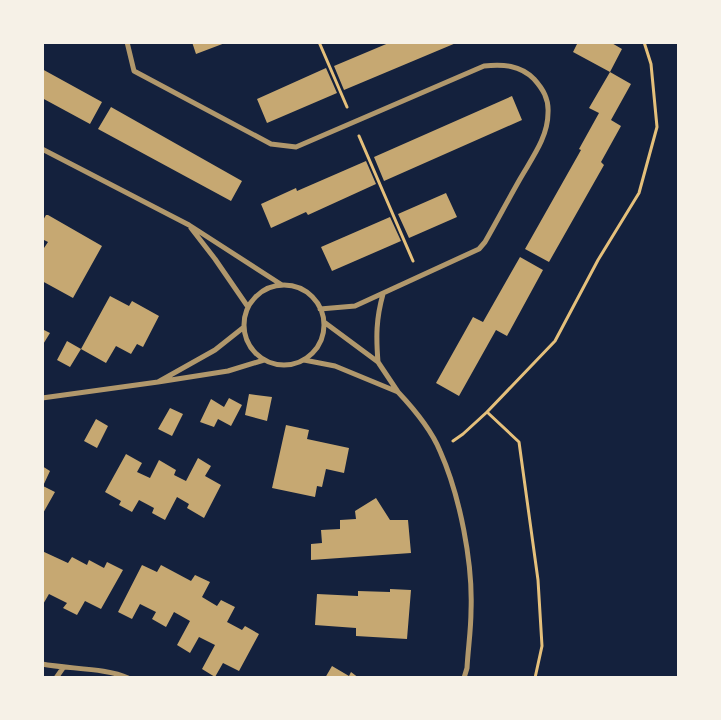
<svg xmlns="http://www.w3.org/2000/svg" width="721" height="720" viewBox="0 0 721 720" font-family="Ubuntu,sans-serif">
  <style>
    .building { fill: #c6a872 }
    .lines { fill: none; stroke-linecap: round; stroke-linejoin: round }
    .path { stroke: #e5c07b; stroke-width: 3 }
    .minor { stroke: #b1986c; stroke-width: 5 }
  </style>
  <rect width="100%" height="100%" fill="#14213d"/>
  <path class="building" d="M192,42H225V43L196,54Z
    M391,42L456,43L344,90L334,66Z
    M578,42H610L622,49L610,72L573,52Z
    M326,68L337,93L267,123L257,99Z
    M42,69L102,102L90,124L42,98Z
    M610,72L631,84L611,120L621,126L601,162L604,165L549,262L525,249L581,150L579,149L599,113L589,108Z
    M512,96L522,120L384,181L374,157Z
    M111,107L242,181L231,201L98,129Z
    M366,161L376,184L308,215L306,212L271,228L261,204L296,188L297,191Z
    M446,193L457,217L409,238L398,214Z
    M46,215H48L102,246L73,298L42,281V251L48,242L42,239V222Z
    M390,217L401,241L332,271L321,247Z
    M520,257L543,270L507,336L496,330L459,396L436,383L473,317L483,322Z
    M110,296L129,306L132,301L159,316L143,347L137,344L131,354L116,346L106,363L81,349Z
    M42,329L50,333L42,346Z
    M67,341L81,349L70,367L57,360Z
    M249,394L272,397L267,421L245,415Z
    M229,398L242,405L231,426L218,419L214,427L200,422L211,399L224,407Z
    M170,408L183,414L172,436L158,429Z
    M96,419L108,426L97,448L84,441Z
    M286,425L309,430L307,439L349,448L344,473L326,469L322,487L317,486L315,497L272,488Z
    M126,454L142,463L137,472L150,478L159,460L176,470L174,475L186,481L198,458L211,466L205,476L221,485L204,518L187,508L189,504L177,497L165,520L152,513L154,508L139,500L132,512L119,505L121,501L105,492Z
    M42,466L50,471L43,486L55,492L42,515Z
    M376,498L390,520H408L411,553L311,560V544L322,543L321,530L340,529V520L356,519L355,511Z
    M42,551L68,563L72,557L87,565L89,560L104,568L107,562L123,570L101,609L85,601L77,615L63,608L67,603L49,594L42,606Z
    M142,565L157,572L161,565L191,581L195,575L210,582L202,597L217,606L221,600L235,607L227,622L242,630L245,626L259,634L239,671L223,663L215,677L202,669L215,645L199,637L190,653L177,645L190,621L174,612L166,627L152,619L156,612L140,604L132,619L118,612Z
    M390,589L411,590L407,639L356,636V628L315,625L317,594L358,596V591L390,592Z
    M332,666L349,676L351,672L359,678H325Z"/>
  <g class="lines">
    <path class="path" d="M319,42L347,107
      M359,136L413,261
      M487,412L519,442L538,580L542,646L535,678
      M453,441L463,434L487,412L555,341L598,260L639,193L657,127L651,64L644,42"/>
    <path class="minor" d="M127,42L134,71L271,144L296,147L484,66C503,64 520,65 534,79C543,89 549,99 548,113C548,137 532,158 520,179C508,200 497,221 485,242L479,249L355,306L320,309
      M42,149L189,225L282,285
      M191,228L215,259L248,307
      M244 325a40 40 0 1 1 80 0a40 40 0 1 1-80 0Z
      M244,327L215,350L158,382L228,371L264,360
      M304,360L335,366L398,392L378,362L324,322
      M378,362C376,337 376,319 383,294
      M398,392C414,409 431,429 440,451C460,496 473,563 471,611C471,630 468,649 467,668L464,678
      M42,398L158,382
      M42,664C68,669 107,668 128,678
      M56,678L63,668"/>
  </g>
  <rect width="721" height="720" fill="none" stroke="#f6f1e7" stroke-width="88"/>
</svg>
